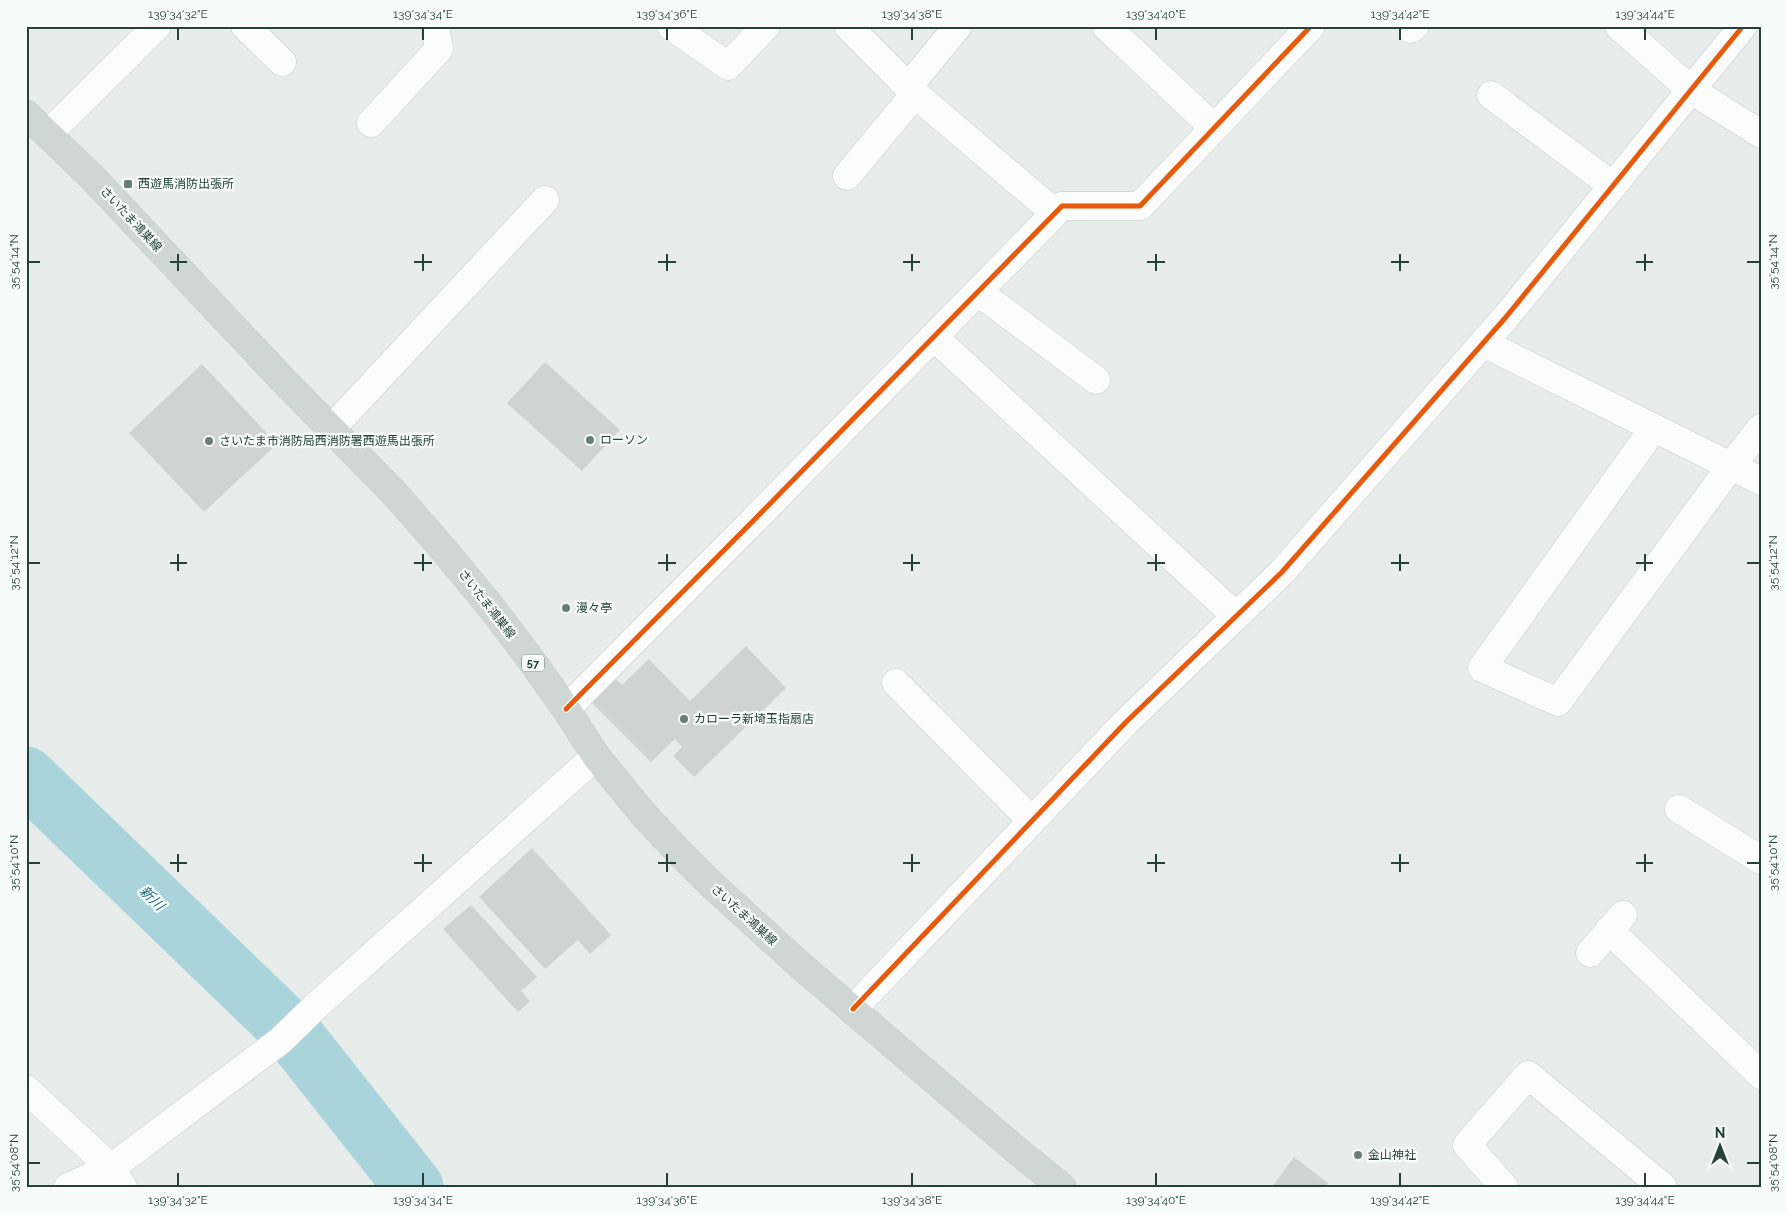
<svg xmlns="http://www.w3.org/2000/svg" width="1787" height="1213" viewBox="0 0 1787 1213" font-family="Raleway,'Noto Sans JP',sans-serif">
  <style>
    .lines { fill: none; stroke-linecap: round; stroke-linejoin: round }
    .river { stroke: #a9d4db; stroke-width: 59 }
    .building { fill: #cfd4d2 }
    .minor-casing { stroke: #c5cac8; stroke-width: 29 }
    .major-casing { stroke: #c3ccc9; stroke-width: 29 }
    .minor { stroke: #fcfcfc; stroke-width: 28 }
    .major { stroke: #cfd7d5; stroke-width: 28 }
    .cycleway-casing { stroke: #f7fbf9; stroke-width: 8 }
    .cycleway { stroke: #e8590c; stroke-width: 5 }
    .ticks { fill: none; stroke: #24423a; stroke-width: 2 }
    .poi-dot { fill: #697e78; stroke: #f7fbf9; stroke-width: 2 }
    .labels { text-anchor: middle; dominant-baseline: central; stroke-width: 4.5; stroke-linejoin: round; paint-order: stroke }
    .shield { fill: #f7fbf9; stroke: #637a73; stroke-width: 1 }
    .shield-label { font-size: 11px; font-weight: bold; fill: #24423a }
    .poi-label { font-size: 12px; fill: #24423a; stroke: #f7fbf9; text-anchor: start }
    .street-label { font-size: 12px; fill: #24423a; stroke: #f7fbf9 }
    .water-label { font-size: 14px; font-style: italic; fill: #1c6f80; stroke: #f7fbf9 }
    .neatline { fill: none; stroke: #24423a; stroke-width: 2 }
    .ticks-label { font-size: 12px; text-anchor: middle; fill: #24423a }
  </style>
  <rect width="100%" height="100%" fill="#e8edeb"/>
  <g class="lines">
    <path class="river" d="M26,776L278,1019
      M297,1039L414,1187"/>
  </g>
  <path class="building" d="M545,362L620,430L582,471L507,403Z
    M202,364L277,444L204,512L129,433Z
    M746,646L786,688L694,777L673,756L682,747L675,739L651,762L591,702L616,679L622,685L649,659L690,701Z
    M532,848L611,935L590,954L578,940L545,969L479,897Z
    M471,905L537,977L521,991L530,1001L518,1012L443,929Z
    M1294,1157L1328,1183L1326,1187H1272Z"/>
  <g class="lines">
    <defs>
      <path id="minor" d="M245,26L282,62
        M671,26L728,66L766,26
        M848,26L915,94L1055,213
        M1106,26L1214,128
        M1619,26L1691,90L1761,134
        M1411,29L1415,26
        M908,87L958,26
        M1491,95L1613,186
        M371,123L439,49L435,26
        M48,134L157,26
        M847,176L915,94
        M978,292L1096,380
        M934,337L1236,616
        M1483,343L1761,481
        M332,428L545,200
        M1654,428L1482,668L1558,702L1731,466L1761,428
        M896,683L1032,821
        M566,709L751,523L1062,206H1140L1311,26
        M1679,809L1761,860
        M1609,930L1761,1075
        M1590,953L1623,915
        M853,1009L1126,722L1282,572L1506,317L1743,26
        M26,1089L111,1168L123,1187
        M68,1187L111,1168L280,1041L316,1006L596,756
        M1504,1187L1467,1145L1528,1075L1663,1187"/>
      <path id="major" d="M26,114L91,176L282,379L396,495L443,549L491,607L526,653L566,709L596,756L644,815L677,850L710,883L801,966L1015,1149L1062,1187"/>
    </defs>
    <use href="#minor" class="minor-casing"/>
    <use href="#major" class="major-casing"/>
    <use href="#minor" class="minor"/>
    <use href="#major" class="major"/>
    <defs>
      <path id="cycleway" d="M566,709L751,523L1062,206H1140L1311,26
        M853,1009L1126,722L1282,572L1506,317L1743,26"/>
    </defs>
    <use href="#cycleway" class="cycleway-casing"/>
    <use href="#cycleway" class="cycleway"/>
  </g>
  <path class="ticks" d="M178,28V40M423,28V40M667,28V40M912,28V40M1156,28V40M1400,28V40M1645,28V40M178,254V271M423,254V271M667,254V271M912,254V271M1156,254V271M1400,254V271M1645,254V271M28,262H40M170,262H187M414,262H432M658,262H676M903,262H920M1147,262H1165M1391,262H1409M1636,262H1653M1747,262H1760M178,554V571M423,554V571M667,554V571M912,554V571M1156,554V571M1400,554V571M1645,554V571M28,563H40M170,563H187M414,563H432M658,563H676M903,563H920M1147,563H1165M1391,563H1409M1636,563H1653M1747,563H1760M178,854V872M423,854V872M667,854V872M912,854V872M1156,854V872M1400,854V872M1645,854V872M28,863H40M170,863H187M414,863H432M658,863H676M903,863H920M1147,863H1165M1391,863H1409M1636,863H1653M1747,863H1760M28,1163H40M1747,1163H1760M178,1173V1186M423,1173V1186M667,1173V1186M912,1173V1186M1156,1173V1186M1400,1173V1186M1645,1173V1186"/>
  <g class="poi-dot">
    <rect x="123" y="179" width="10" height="10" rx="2.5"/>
    <circle cx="590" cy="440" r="5"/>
    <circle cx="209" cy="441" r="5"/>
    <circle cx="566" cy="608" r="5"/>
    <circle cx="684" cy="719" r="5"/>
    <circle cx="1358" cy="1155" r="5"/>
  </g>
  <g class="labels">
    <rect class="shield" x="522" y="654.5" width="22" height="17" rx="4"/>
    <g class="shield-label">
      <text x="533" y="663">57</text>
    </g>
    <g class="poi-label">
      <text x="138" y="184">西遊馬消防出張所</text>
      <text x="600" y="440">ローソン</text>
      <text x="219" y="441">さいたま市消防局西消防署西遊馬出張所</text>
      <text x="576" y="608">漫々亭</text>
      <text x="694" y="719">カローラ新埼玉指扇店</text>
      <text x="1368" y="1155">金山神社</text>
    </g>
    <g class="street-label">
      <text transform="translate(131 219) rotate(47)">さいたま鴻巣線</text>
      <text transform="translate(487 604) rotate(52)">さいたま鴻巣線</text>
      <text transform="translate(744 915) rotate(42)">さいたま鴻巣線</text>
    </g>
    <g class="water-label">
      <text transform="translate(152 898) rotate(44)">新川</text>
    </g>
  </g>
  <rect width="1787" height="1213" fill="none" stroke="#f7fbf9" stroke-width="55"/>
  <g transform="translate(1720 1146)" stroke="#f7fbf9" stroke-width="4" paint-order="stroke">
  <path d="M0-4L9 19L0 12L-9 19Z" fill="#24423a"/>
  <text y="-8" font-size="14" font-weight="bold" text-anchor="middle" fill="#24423a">N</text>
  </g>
  <rect x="28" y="28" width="1732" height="1158" class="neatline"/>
  <g class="ticks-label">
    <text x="178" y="18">139°34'32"E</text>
    <text x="423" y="18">139°34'34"E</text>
    <text x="667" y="18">139°34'36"E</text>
    <text x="912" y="18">139°34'38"E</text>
    <text x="1156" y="18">139°34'40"E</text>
    <text x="1400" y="18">139°34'42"E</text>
    <text x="1645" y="18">139°34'44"E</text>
    <text transform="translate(14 262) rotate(-90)" y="4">35°54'14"N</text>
    <text transform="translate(1773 262) rotate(-90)" y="4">35°54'14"N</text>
    <text transform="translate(14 563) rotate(-90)" y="4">35°54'12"N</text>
    <text transform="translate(1773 563) rotate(-90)" y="4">35°54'12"N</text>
    <text transform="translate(14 863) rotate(-90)" y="4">35°54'10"N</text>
    <text transform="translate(1773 863) rotate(-90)" y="4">35°54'10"N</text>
    <text transform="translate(14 1163) rotate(-90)" y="4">35°54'08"N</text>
    <text transform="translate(1773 1163) rotate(-90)" y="4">35°54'08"N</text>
    <text x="178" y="1204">139°34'32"E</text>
    <text x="423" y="1204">139°34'34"E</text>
    <text x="667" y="1204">139°34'36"E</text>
    <text x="912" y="1204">139°34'38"E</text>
    <text x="1156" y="1204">139°34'40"E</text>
    <text x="1400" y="1204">139°34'42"E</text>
    <text x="1645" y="1204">139°34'44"E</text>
  </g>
</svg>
